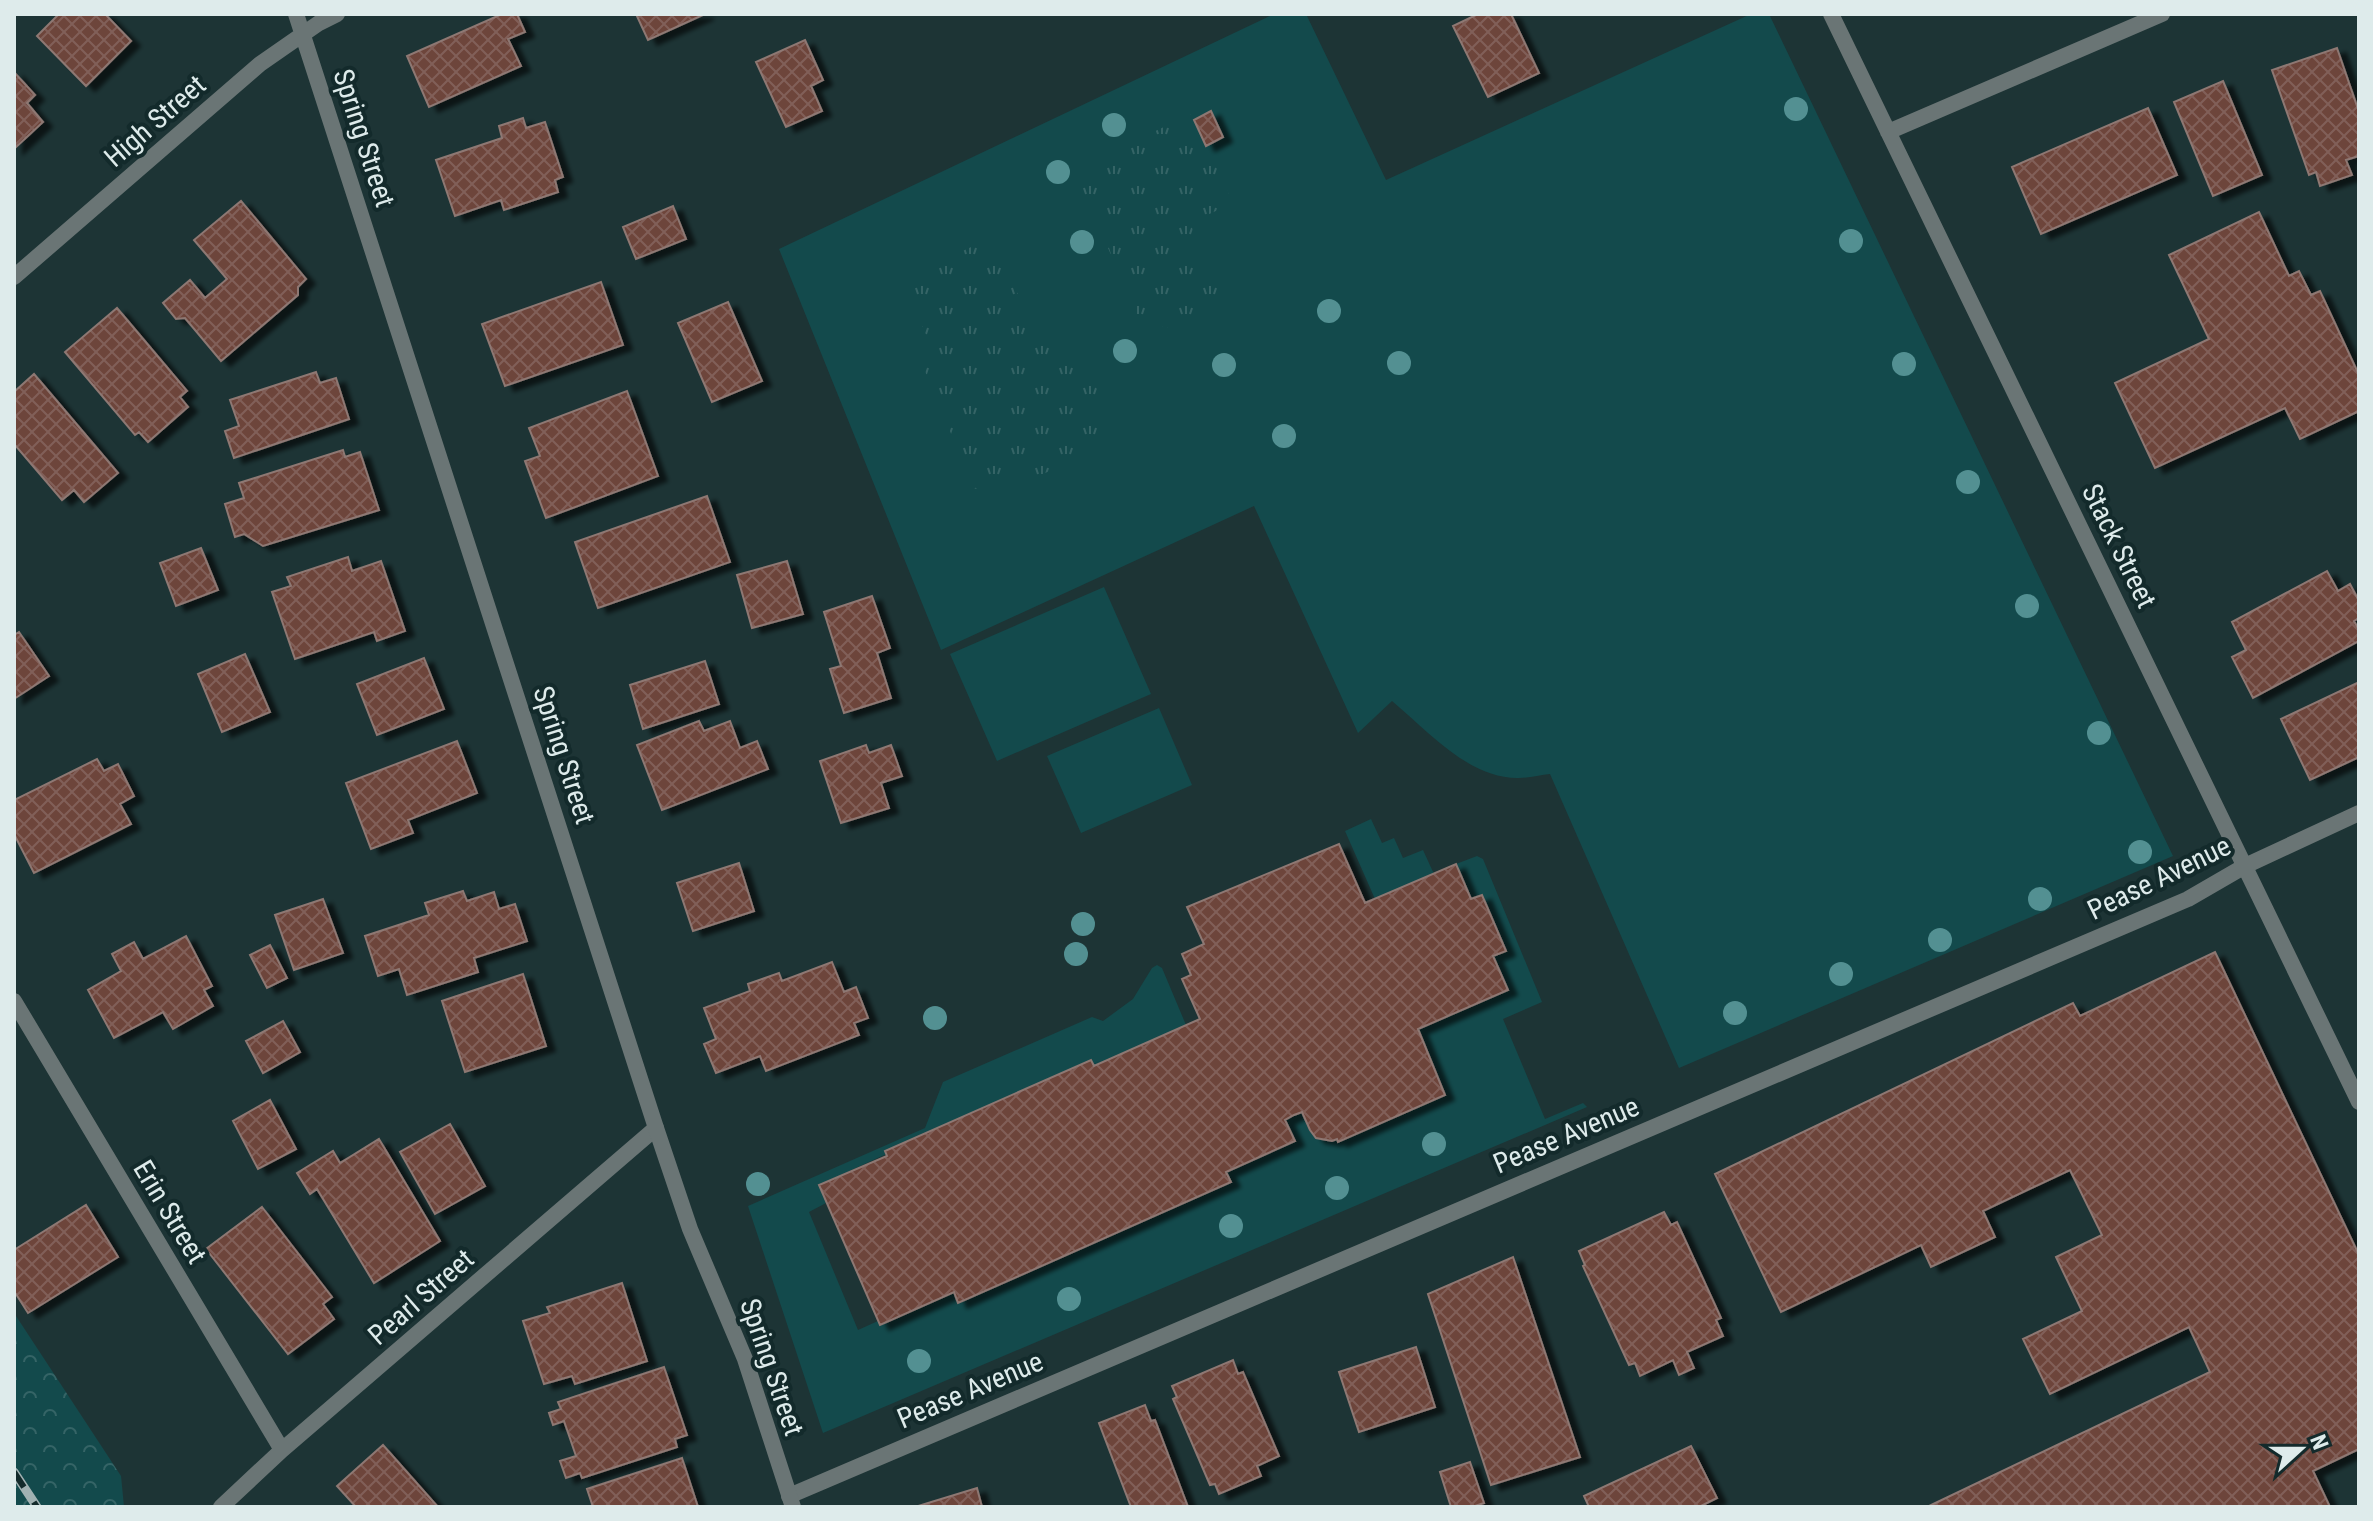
<svg xmlns="http://www.w3.org/2000/svg" width="2373" height="1521" viewBox="0 0 2373 1521" font-family="'Roboto Condensed',sans-serif">
  <style>
    .green { fill: #134a4c }
    .forest { fill: url(#forest-crowns) }
    .park { fill: url(#park-tufts) }
    .building { fill: url(#building-cross-hatch); stroke: #8e7873; stroke-width: 2; filter: url(#shadow) }
    .lines { fill: none; stroke-linecap: round; stroke-linejoin: round }
    .minor { stroke: #6a7575; stroke-width: 16 }
    .tertiary { stroke: #6a7575; stroke-width: 16 }
    .rail-casing { stroke: #a1b1b2; stroke-width: 9 }
    .rail { stroke: #132a2b; stroke-width: 6; stroke-dasharray: 18; stroke-linecap: butt }
    .tree { fill: #539092 }
    .labels { text-anchor: middle; dominant-baseline: central; stroke-width: 8; stroke-linejoin: round; paint-order: stroke }
    .street-label { font-size: 28px; fill: #deebeb; stroke: #132a2b }
  </style>
  <defs>
    <pattern id="forest-crowns" width="20" height="18" patternUnits="userSpaceOnUse" patternTransform="scale(2)"><rect width="20" height="18" fill="#134a4c"/><path d="M2 6a3 3 0 1 1 6 0M12 15a3 3 0 1 1 6 0" fill="none" stroke="#356466"/></pattern>
    <pattern id="park-tufts" width="24" height="20" patternUnits="userSpaceOnUse" patternTransform="scale(2)"><rect width="24" height="20" fill="#134a4c"/><path d="M3 7l-1-3M5 7V3M7 7l1-3M15 17l-1-3M17 17v-4M19 17l1-3" fill="none" stroke="#356466"/></pattern>
    <pattern id="building-cross-hatch" width="8" height="8" patternUnits="userSpaceOnUse" patternTransform="scale(2)"><rect width="8" height="8" fill="#6d443b"/><path d="M0 0l8 8M0 8l8-8" fill="none" stroke="#815f58"/></pattern>
    <filter id="shadow"><feDropShadow dx="9" dy="5" stdDeviation="2" flood-color="#0009"/></filter>
  </defs>
  <rect width="100%" height="100%" fill="#1d3435"/>
  <path class="green" d="M1274,14H1306L1386,180L1751,14H1769L2173,856L1679,1068L1550,774C1540,775 1529,778 1519,778C1469,779 1428,731 1392,701L1358,733L1254,506L941,650L779,249Z
    M1104,587L1151,694L997,761L950,654Z
    M1159,708L1192,785L1081,833L1047,756Z
    M1371,819L1382,843L1394,838L1403,858L1423,850L1434,874L1375,899L1345,831Z
    M1477,856L1483,859L1542,1002L1503,1019L1545,1119L1583,1103L1587,1107L823,1433L748,1206L925,1128L943,1082L1092,1017L1103,1021L1133,999L1152,968L1157,965L1162,968L1186,1025L1094,1066L1091,1060L819,1185L826,1203L809,1212L858,1330L878,1321L880,1325L954,1292L959,1303L1230,1182L1226,1172L1295,1141L1285,1120L1302,1112C1309,1128 1313,1140 1331,1141L1337,1139L1338,1141L1445,1095L1418,1029L1508,990L1493,956L1505,951L1471,899L1456,864Z"/>
  <path class="forest" d="M14,1313L121,1476L124,1507H14Z"/>
  <path class="park" d="M1191,114L1233,203L1190,223L1225,308L1169,328L1139,319L1074,170Z
    M993,237L1029,320L1077,345L1119,438L1041,475L974,489L920,359L933,353L904,278Z"/>
  <path class="building" d="M59,14H105L131,41L86,86L37,36Z
    M502,14H517L525,32L508,39L521,66L429,107L407,56Z
    M636,14H705L648,40Z
    M1478,14H1511L1539,73L1488,97L1453,26Z
    M805,40L823,80L811,86L822,111L786,127L756,62Z
    M2337,48L2359,112V156L2346,160L2352,175L2320,186L2316,172L2309,175L2272,70Z
    M14,72L35,95L27,103L43,122L14,149Z
    M2223,81L2262,175L2213,196L2174,102Z
    M2148,108L2177,175L2041,234L2012,167Z
    M1211,111L1223,137L1206,146L1194,120Z
    M523,118L526,128L545,122L563,177L555,180L558,192L504,210L501,200L455,216L436,160L502,138L499,126Z
    M241,201L306,279L298,287V295L221,361L185,318L176,319L163,303L190,280L205,298L227,279L194,240Z
    M673,206L686,239L636,259L623,227Z
    M2259,212L2289,276L2299,271L2311,295L2320,291L2359,375V411L2300,439L2285,408L2155,468L2115,383L2209,339L2169,255Z
    M601,282L623,345L505,386L482,324Z
    M728,302L762,381L712,402L678,323Z
    M117,308L187,391L180,397L188,407L148,442L139,432L135,435L65,352Z
    M316,372L320,383L336,378L349,419L234,458L225,431L239,426L230,400Z
    M34,374L118,473L84,502L74,490L62,500L14,444V392Z
    M627,391L658,476L546,518L525,461L540,456L529,428Z
    M343,450L345,457L360,452L379,510L263,546L244,534L235,537L225,504L244,498L239,483Z
    M707,496L730,562L598,608L575,542Z
    M201,548L218,590L176,606L160,563Z
    M348,557L352,571L381,561L405,631L377,641L374,632L295,659L272,592L291,586L287,577Z
    M787,561L803,614L752,628L737,575Z
    M2327,571L2338,591L2350,584L2359,601V618L2354,621L2359,630V641L2253,698L2232,657L2246,650L2232,622Z
    M872,596L890,648L877,653L891,698L844,713L830,669L841,666L824,612Z
    M19,632L49,676L14,699V635Z
    M245,654L270,712L222,732L198,674Z
    M424,658L444,709L377,735L357,684Z
    M705,661L719,704L643,729L630,685Z
    M2359,682V757L2310,780L2281,719Z
    M699,721L704,731L730,721L740,748L757,741L768,769L662,810L637,745Z
    M457,741L477,793L408,820L413,833L371,849L346,783Z
    M866,745L869,753L891,745L902,776L881,783L889,808L841,823L820,761Z
    M97,759L104,771L118,764L134,796L120,804L131,824L34,873L14,834V800Z
    M1339,844L1365,903L1456,864L1471,899L1482,895L1506,951L1493,956L1508,990L1418,1029L1445,1095L1338,1142L1337,1139L1332,1141L1316,1138L1310,1130L1302,1112L1294,1115L1285,1120L1295,1141L1226,1172L1231,1182L958,1303L954,1292L880,1325L819,1185L887,1156L885,1151L1091,1060L1094,1066L1200,1019L1182,979L1191,975L1182,954L1204,944L1187,907Z
    M739,863L754,911L693,931L677,883Z
    M463,891L467,901L494,892L499,909L515,904L527,941L474,958L478,972L407,995L399,969L378,976L365,936L429,915L425,903Z
    M323,899L343,953L294,970L275,915Z
    M186,936L212,986L204,990L213,1006L173,1029L163,1012L114,1038L88,990L121,971L112,954L134,942L143,959Z
    M270,945L287,978L267,988L250,955Z
    M2215,952L2359,1255V1449L2313,1471L2330,1507H1927L2210,1372L2189,1327L2050,1394L2023,1339L2082,1311L2056,1257L2102,1235L2070,1170L1983,1211L1995,1237L1931,1267L1921,1245L1781,1312L1715,1174L2073,1003L2080,1016Z
    M832,962L844,992L856,987L868,1018L854,1023L859,1035L766,1071L760,1056L716,1073L704,1044L716,1039L704,1008L750,991L748,984L779,973L782,981Z
    M523,974L546,1046L465,1072L442,1001Z
    M283,1021L300,1052L263,1073L246,1041Z
    M270,1100L296,1149L258,1169L233,1121Z
    M450,1124L485,1186L435,1214L400,1152Z
    M379,1139L440,1241L374,1283L317,1189L310,1194L297,1173L333,1151L340,1163Z
    M86,1205L118,1257L28,1313L14,1291V1250Z
    M262,1207L332,1297L323,1304L334,1319L288,1354L206,1249Z
    M1664,1212L1671,1225L1677,1222L1721,1318L1716,1320L1723,1336L1687,1352L1694,1368L1679,1375L1673,1360L1640,1376L1635,1363L1629,1365L1583,1266L1585,1265L1579,1251Z
    M1513,1257L1580,1457L1491,1485L1428,1294Z
    M622,1283L647,1361L575,1384L572,1376L544,1384L523,1321L550,1313L547,1307Z
    M1416,1347L1435,1407L1359,1432L1339,1372Z
    M1233,1360L1238,1374L1243,1372L1279,1456L1257,1466L1261,1476L1219,1494L1215,1484L1210,1485L1173,1399L1177,1397L1172,1386Z
    M664,1367L687,1435L675,1439L677,1447L582,1478L580,1473L566,1478L560,1461L576,1456L564,1421L553,1425L549,1413L561,1409L558,1402Z
    M1145,1405L1151,1421L1155,1420L1188,1507H1131L1099,1423Z
    M383,1445L438,1507H356L337,1486Z
    M1691,1446L1717,1498L1699,1507H1589L1584,1496Z
    M682,1458L698,1507H593L587,1489Z
    M1470,1462L1484,1503L1472,1507H1451L1440,1472Z
    M977,1488L982,1507H915Z"/>
  <g class="lines">
    <path class="minor" d="M1831,14L2359,1102
      M1888,132L2162,14
      M14,1001L282,1450
      M789,1496L2188,899L2245,866L2359,813
      M221,1507L282,1450L656,1128"/>
    <path class="tertiary" d="M296,14L656,1128L690,1229L745,1359L793,1507
      M14,277L260,64L319,23L337,14"/>
    <defs>
      <path id="rail" d="M14,1472L37,1507"/>
    </defs>
    <use href="#rail" class="rail-casing"/>
    <use href="#rail" class="rail"/>
  </g>
  <g class="tree">
    <circle cx="1796" cy="109" r="12"/>
    <circle cx="1114" cy="125" r="12"/>
    <circle cx="1058" cy="172" r="12"/>
    <circle cx="1851" cy="241" r="12"/>
    <circle cx="1082" cy="242" r="12"/>
    <circle cx="1329" cy="311" r="12"/>
    <circle cx="1125" cy="351" r="12"/>
    <circle cx="1399" cy="363" r="12"/>
    <circle cx="1904" cy="364" r="12"/>
    <circle cx="1224" cy="365" r="12"/>
    <circle cx="1284" cy="436" r="12"/>
    <circle cx="1968" cy="482" r="12"/>
    <circle cx="2027" cy="606" r="12"/>
    <circle cx="2099" cy="733" r="12"/>
    <circle cx="2140" cy="852" r="12"/>
    <circle cx="2040" cy="899" r="12"/>
    <circle cx="1083" cy="924" r="12"/>
    <circle cx="1940" cy="940" r="12"/>
    <circle cx="1076" cy="954" r="12"/>
    <circle cx="1841" cy="974" r="12"/>
    <circle cx="1735" cy="1013" r="12"/>
    <circle cx="935" cy="1018" r="12"/>
    <circle cx="1434" cy="1144" r="12"/>
    <circle cx="758" cy="1184" r="12"/>
    <circle cx="1337" cy="1188" r="12"/>
    <circle cx="1231" cy="1226" r="12"/>
    <circle cx="1069" cy="1299" r="12"/>
    <circle cx="919" cy="1361" r="12"/>
  </g>
  <g class="labels">
    <g class="street-label">
      <text transform="translate(155 121) rotate(-41)">High Street</text>
      <text transform="translate(364 138) rotate(72)">Spring Street</text>
      <text transform="translate(2119 546) rotate(64)">Stack Street</text>
      <text transform="translate(564 755) rotate(72)">Spring Street</text>
      <text transform="translate(2159 878) rotate(-26)">Pease Avenue</text>
      <text transform="translate(1566 1135) rotate(-23)">Pease Avenue</text>
      <text transform="translate(170 1212) rotate(59)">Erin Street</text>
      <text transform="translate(421 1297) rotate(-41)">Pearl Street</text>
      <text transform="translate(772 1367) rotate(71)">Spring Street</text>
      <text transform="translate(970 1390) rotate(-23)">Pease Avenue</text>
    </g>
  </g>
  <rect width="2373" height="1521" fill="none" stroke="#deebeb" stroke-width="32"/>
  <g transform="translate(2301 1449) rotate(69)" stroke="#132a2b" stroke-width="6" paint-order="stroke">
  <path d="M0-6L14 30L0 20L-14 30Z" fill="#deebeb"/>
  <text y="-12" font-size="22" font-weight="bold" text-anchor="middle" fill="#deebeb">N</text>
  </g>
</svg>
